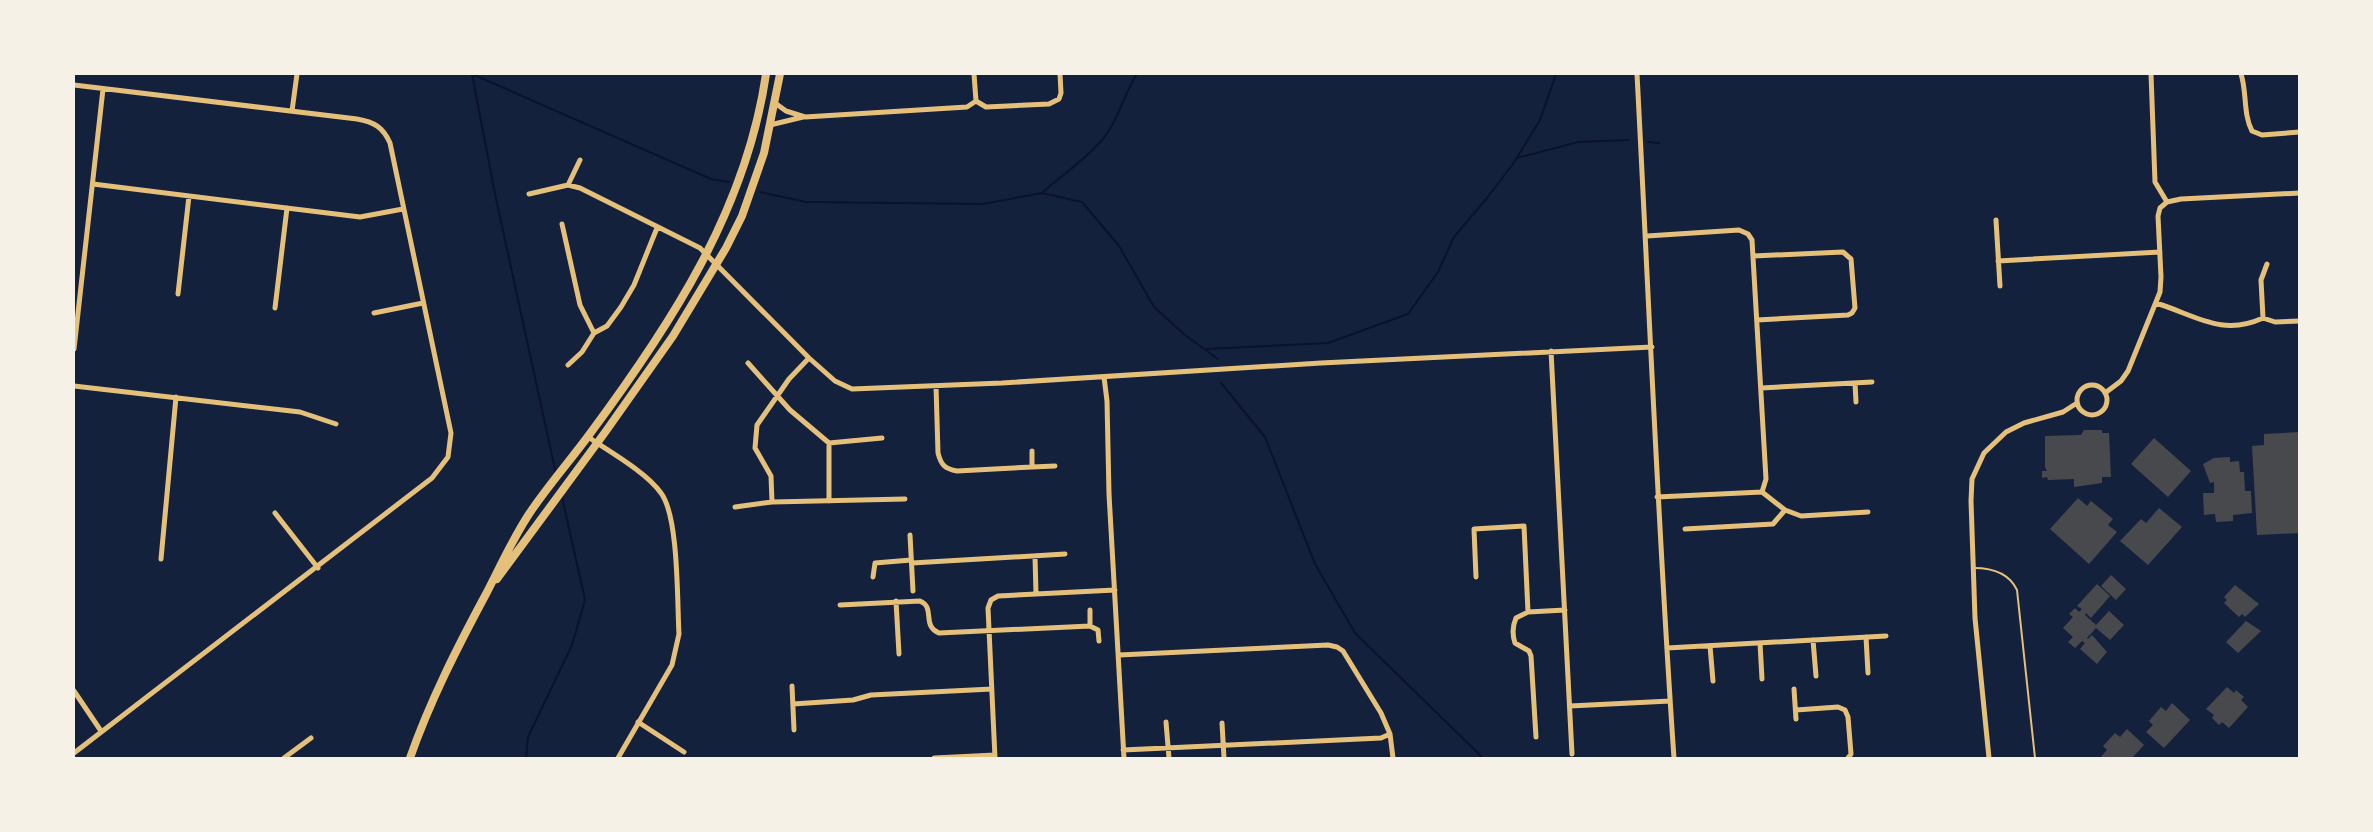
<svg xmlns="http://www.w3.org/2000/svg" width="2373" height="832" viewBox="0 0 2373 832" font-family="'Noto Serif',serif">
  <style>
    .lines { fill: none; stroke-linecap: round; stroke-linejoin: round }
    .stream { stroke: #0b132b; stroke-width: 2 }
    .building { fill: #48494c }
    .service { stroke: #e5c07b; stroke-width: 2 }
    .minor { stroke: #e5c07b; stroke-width: 5 }
    .secondary { stroke: #e5c07b; stroke-width: 8 }
  </style>
  <rect width="100%" height="100%" fill="#14213d"/>
  <g class="lines">
    <path class="stream" d="M472,74L495,194L556,474
      M472,74L711,179L729,182
      M1648,142L1659,143
      M1517,158L1578,142L1628,140
      M760,192L806,202L983,204L1042,193L1082,202L1119,246L1154,307L1185,335L1218,359
      M1042,193C1062,175 1085,160 1102,140C1119,120 1123,95 1137,74
      M1206,349L1328,343L1408,314L1438,272L1454,237L1487,198L1513,164L1540,120L1556,74
      M1221,383L1265,437L1315,564L1355,633L1481,756
      M526,758L528,737L572,645L585,600L562,497"/>
  </g>
  <path class="building" d="M2084,430H2102V433H2109L2111,477H2102V483L2074,487V479L2048,480L2047,477L2042,478V471H2047L2045,467V436L2081,435Z
    M2300,432V533L2257,535L2252,446L2264,445V434Z
    M2154,438L2191,471L2168,497L2131,464Z
    M2230,457V462L2239,461L2240,472H2244L2245,491H2251L2252,513L2233,515V521L2216,522L2215,514L2204,515L2203,493H2214V482L2210,483L2203,464L2214,458Z
    M2078,498L2087,506L2091,501L2113,519L2108,525L2117,532L2089,564L2050,529Z
    M2159,508L2182,527L2148,565L2120,541L2141,519L2146,523Z
    M2111,575L2126,589L2116,600L2101,586Z
    M2097,584L2110,596L2091,618L2086,613L2085,615L2096,625L2109,611L2124,625L2110,640L2096,628L2087,638L2088,639L2092,635L2107,652L2097,664L2080,649L2085,643L2082,641L2075,648L2068,642L2073,637L2063,628L2073,617L2069,614L2075,608L2079,612L2082,609L2077,606Z
    M2235,585L2259,604L2245,617L2242,614L2239,617L2224,603L2227,600L2224,597Z
    M2246,621L2261,631L2238,653L2226,642Z
    M2227,687L2234,693L2236,690L2244,697L2241,700L2248,707L2229,728L2222,722L2219,725L2212,718L2214,715L2206,709Z
    M2172,703L2190,720L2164,748L2146,732L2153,725L2149,721L2161,707L2166,711Z
    M2127,729L2144,745L2132,758H2100L2107,750L2103,746L2115,733L2120,737Z"/>
  <g class="lines">
    <path class="service" d="M1974,568C1991,568 2009,573 2017,590L2035,758"/>
    <path class="minor" d="M974,74L976,101
      M1637,74C1649,302 1658,530 1674,758
      M2241,74C2247,92 2243,114 2252,131L2262,135L2300,132
      M74,85L357,119C374,122 383,127 390,143L451,433L448,457L432,478L74,753
      M775,103L786,111L805,117L967,107L976,101L986,107L1049,104L1059,99L1061,93L1060,74
      M292,111L297,74
      M770,125L803,117
      M93,184L360,217L403,209
      M568,185L580,160
      M529,194L568,185L580,188L700,248L809,358L835,381L852,389L1002,383L1321,363L1652,347
      M2167,202L2181,199L2300,193
      M1996,220L2000,286
      M562,224L580,305L594,333
      M1647,236L1739,230L1748,234L1752,240L1766,479L1762,492
      M1753,256L1843,252L1851,259L1855,308L1852,313L1848,315L1757,320
      M1998,261L2160,252
      M178,294L189,196
      M2156,303C2195,315 2222,337 2263,318L2275,322L2300,321
      M275,308L287,208
      M374,313L423,303
      M2263,318L2261,280L2267,264
      M74,349L103,89
      M1551,351L1572,754
      M748,363L790,410L829,443L882,438
      M568,365L582,352L594,333L607,326L621,307L634,285L657,228
      M1104,377L1107,401L1109,494L1124,758
      M1855,383L1856,402
      M2077 400a15 15 0 1 1 30 0a15 15 0 1 1-30 0Z
      M74,386L300,412L336,424
      M936,386L938,453C941,465 945,469 957,471L1032,467
      M1761,388L1872,382
      M2105,393L2121,381L2128,371L2160,292L2161,277L2158,216L2160,208L2167,202L2155,182L2151,74
      M588,437C610,452 646,472 661,493C679,517 677,602 679,634L672,665L618,758
      M829,443V501
      M1032,451V467L1055,466
      M1762,492L1785,510L1801,516L1868,512
      M1657,497L1762,492
      M772,502L771,476L755,448L757,425L789,379L809,358
      M735,507L772,502L905,499
      M275,513L318,568
      M1685,529L1773,524L1785,510
      M910,535L913,591
      M1035,556L1036,594
      M161,559L176,397
      M912,563L1065,554
      M873,577L875,563L911,560
      M1476,577L1474,529L1524,526L1528,612
      M896,601L899,654
      M840,605L920,601C936,608 921,625 939,633L1090,626L1098,630L1099,641
      M1090,610V626
      M1866,637L1868,673
      M1813,640L1816,676
      M1760,643L1762,679
      M1710,646L1713,681
      M1667,648L1886,636
      M1119,655L1328,645L1337,647L1343,651L1381,713L1390,734L1393,758
      M792,686L794,730
      M1794,689L1796,719
      M74,691L101,731
      M793,704L853,700L871,695L992,689
      M1570,706L1670,701
      M1796,710L1838,707L1845,710L1848,717L1851,754L1848,758
      M638,722L684,752
      M1166,722L1169,758
      M1222,723L1224,758
      M1536,737L1531,656L1529,651L1515,643C1512,634 1512,627 1516,618L1528,612L1565,610
      M1123,750L1381,738L1390,734
      M284,758L311,738
      M934,758L995,755
      M995,758L988,608L991,600L998,596L1115,590
      M1989,758L1975,618L1971,501L1972,479L1984,453L2006,432L2024,423L2063,412L2077,403"/>
    <path class="secondary" d="M497,579L606,431L673,336L726,248L742,216L764,153L780,74
      M410,758C430,701 457,648 486,594C500,567 512,540 529,514C547,487 569,462 589,435C670,326 746,211 766,74"/>
  </g>
  <rect width="2373" height="832" fill="none" stroke="#f6f1e7" stroke-width="150"/>
</svg>
